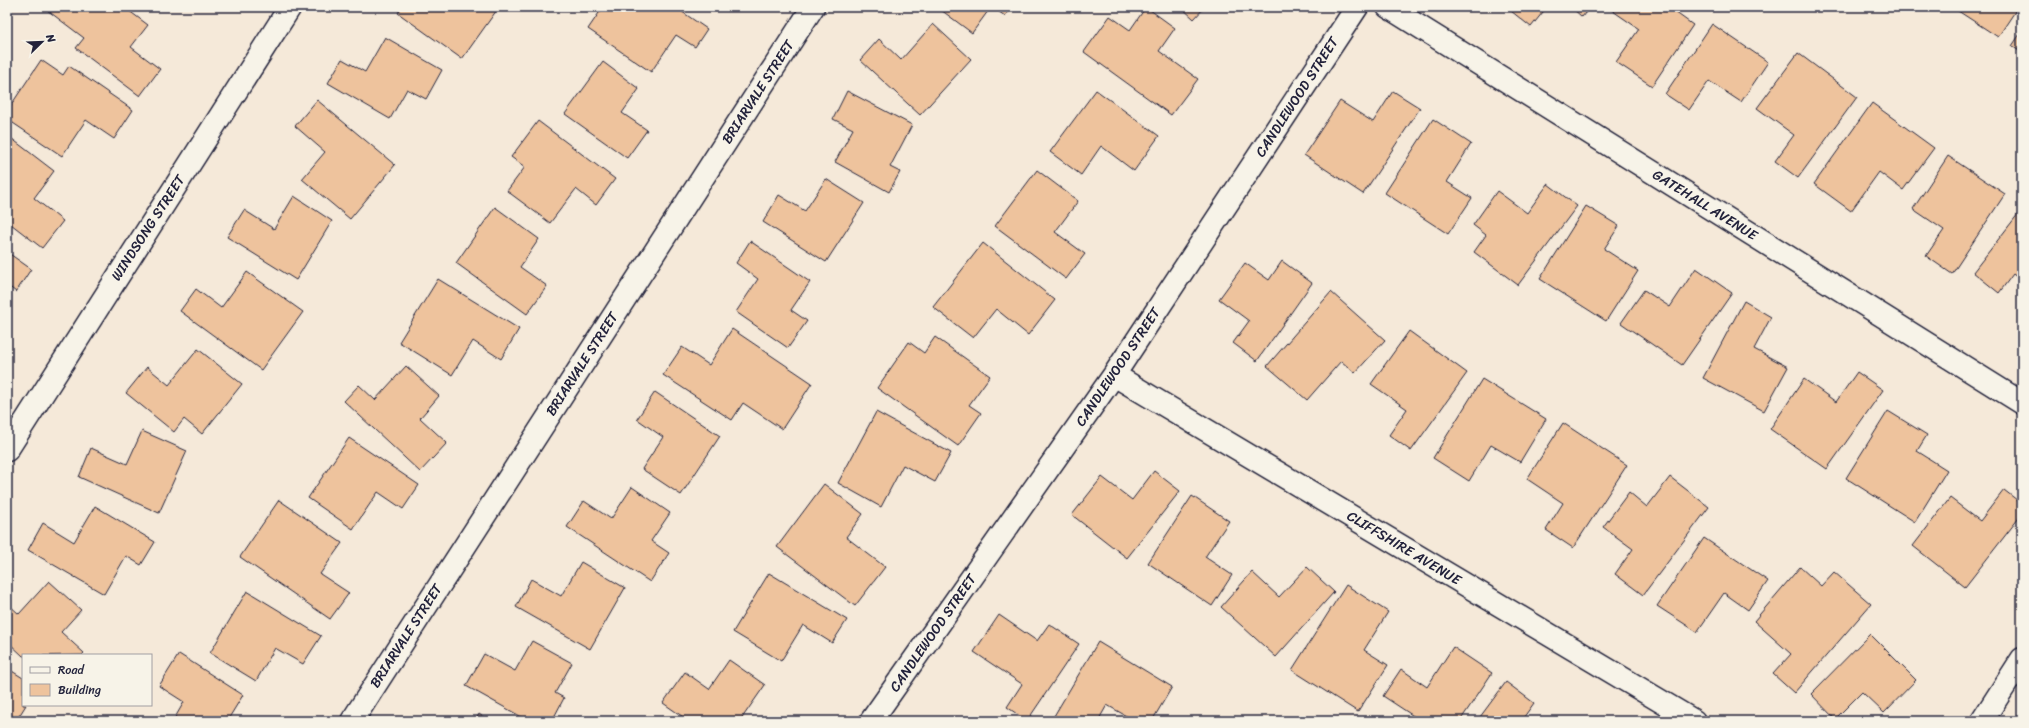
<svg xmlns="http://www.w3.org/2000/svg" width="2029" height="728" viewBox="0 0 2029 728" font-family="Sriracha,sans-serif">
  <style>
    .building { fill: #eec39d; stroke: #22223b }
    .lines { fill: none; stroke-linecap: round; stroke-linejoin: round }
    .minor-casing { stroke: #22223b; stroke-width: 25 }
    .tertiary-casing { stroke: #22223b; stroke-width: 25 }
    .minor { stroke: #f7f3e8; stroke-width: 22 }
    .tertiary { stroke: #f7f3e8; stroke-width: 22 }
    .labels { text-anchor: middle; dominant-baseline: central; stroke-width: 3; stroke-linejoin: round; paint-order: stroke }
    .street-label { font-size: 14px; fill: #22223b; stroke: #f7f3e8 }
  </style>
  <rect width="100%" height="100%" fill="#f5e9d9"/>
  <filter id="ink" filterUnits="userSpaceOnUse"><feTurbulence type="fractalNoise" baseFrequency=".025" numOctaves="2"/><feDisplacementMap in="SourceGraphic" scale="8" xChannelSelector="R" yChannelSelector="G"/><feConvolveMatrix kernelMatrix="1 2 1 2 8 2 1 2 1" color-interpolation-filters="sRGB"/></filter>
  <g filter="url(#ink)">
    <path class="building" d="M43,7H124L148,25L131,47L160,69L140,96L76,48L84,38Z
      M402,7H499L462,59L398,13Z
      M603,7H675L707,29L695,47L676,35L651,72L588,29Z
      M937,7H991L972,33Z
      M992,7H1012L1005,16Z
      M1146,7L1175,28L1159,51L1198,79L1171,115L1084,52L1110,16L1130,30Z
      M1181,7H1205L1194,19Z
      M1506,7H1547L1531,27Z
      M1571,7H1590L1582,17Z
      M1611,7H1668L1693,25L1652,86L1616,62L1639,29L1610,9Z
      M1952,7H2018L1998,37Z
      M933,24L971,59L920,115L860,60L879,39L901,60Z
      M1712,24L1768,62L1741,102L1709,81L1689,110L1665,94Z
      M2022,31V53L2012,46Z
      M385,37L442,70L426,99L407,89L390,119L328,83L342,59L365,72Z
      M1798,53L1857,97L1798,178L1775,161L1794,135L1757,108Z
      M41,60L63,75L69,66L133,110L114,139L86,120L62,156L7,119V111Z
      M603,62L639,89L622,113L647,130L627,158L565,114Z
      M1096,90L1159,136L1134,171L1101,146L1081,175L1050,152Z
      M847,91L912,125L890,167L900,172L889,192L835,162L853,129L833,119Z
      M1393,91L1420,108L1363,194L1304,155L1340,101L1373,122Z
      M317,100L395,165L350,219L302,179L325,152L295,126Z
      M1872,103L1934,148L1903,190L1879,172L1851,211L1814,184Z
      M1433,119L1471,144L1447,182L1472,198L1448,234L1385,193Z
      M538,121L615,179L596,205L576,189L550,223L507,191L525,167L511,157Z
      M7,135L54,171L34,198L63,221L42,248L7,221Z
      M1948,156L2005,194L1952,274L1926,256L1944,230L1913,209Z
      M1037,170L1078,201L1055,232L1085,254L1066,279L995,226Z
      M826,179L864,203L826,262L763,222L779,195L805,211Z
      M1548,184L1577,206L1518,285L1474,252L1486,235L1473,225L1497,191L1527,213Z
      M294,196L332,221L296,280L227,237L244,210L274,229Z
      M1586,206L1619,226L1604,249L1638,271L1606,321L1540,279Z
      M495,207L539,239L520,267L547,286L527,314L456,263Z
      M2022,209V281L2013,274L1999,293L1973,272Z
      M750,241L810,282L791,310L807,321L788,348L736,312L758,279L736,263Z
      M983,243L1055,300L1028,335L996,309L973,338L933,307Z
      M7,252L31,269L16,292L7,285Z
      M1282,261L1312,283L1257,361L1233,343L1249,321L1219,299L1245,263L1269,280Z
      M1696,268L1732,293L1682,365L1621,323L1644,290L1670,307Z
      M247,272L303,312L261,370L180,311L196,289L221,308Z
      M438,279L519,329L501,359L473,341L452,375L399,342Z
      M1331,292L1385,340L1355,373L1341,361L1307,400L1267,366Z
      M1744,301L1771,317L1754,349L1788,367L1764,411L1703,378Z
      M732,329L812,383L782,429L743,403L732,420L663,375L682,347L709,365Z
      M1409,331L1467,373L1411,451L1389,435L1407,409L1371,384Z
      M935,337L990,376L969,405L981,413L958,446L877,388L909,342L924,353Z
      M198,349L242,384L202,434L184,419L174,432L126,393L147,367L169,385Z
      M406,366L439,396L420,418L447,443L420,472L344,401L359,385L375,400Z
      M1857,372L1883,390L1827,469L1770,429L1804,379L1836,402Z
      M1482,379L1546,419L1520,462L1491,445L1469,481L1433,458Z
      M655,392L720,436L681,495L642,469L663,437L637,419Z
      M1888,411L1927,435L1917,451L1947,470L1915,522L1846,478Z
      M876,412L951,453L935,482L903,465L881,507L838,483Z
      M1563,423L1627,465L1573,548L1546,530L1563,503L1527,479Z
      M142,431L187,451L159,513L79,477L91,448L127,464Z
      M349,438L419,485L403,509L378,492L353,529L308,498Z
      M1154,471L1180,491L1127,558L1072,515L1102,477L1132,500Z
      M1670,477L1709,507L1643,595L1615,574L1633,549L1603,527L1629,492L1647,507Z
      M824,484L863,514L846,537L885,567L855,606L777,547Z
      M632,487L670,513L651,541L669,553L650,582L567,527L584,501L611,519Z
      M2004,490L2022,504V514L1965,587L1913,546L1950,498L1980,521Z
      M1192,496L1229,521L1205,557L1232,575L1212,606L1148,563Z
      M279,500L342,543L320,574L349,593L330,619L240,557Z
      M95,506L155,542L141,565L126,556L104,594L28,550L43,523L74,542Z
      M1704,538L1768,581L1748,610L1724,593L1697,632L1657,606Z
      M581,562L625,588L590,649L516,607L531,579L561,596Z
      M1307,567L1334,592L1276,657L1221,607L1252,572L1279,597Z
      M1800,567L1821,586L1834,572L1871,604L1794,693L1773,674L1791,654L1754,621Z
      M769,573L847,620L832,643L803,625L781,661L733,632Z
      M49,581L81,610L61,632L84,653L82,655L23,656L7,641V603L19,614Z
      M1346,585L1388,612L1364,650L1388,665L1358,712L1292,670Z
      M247,591L321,636L303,664L275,648L256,681L210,653Z
      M999,615L1037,641L1049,624L1079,644L1027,721L1007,707L1022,684L974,652Z
      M1870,634L1916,680L1884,713L1862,692L1835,719L1811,694Z
      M532,641L572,663L555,693L564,698L552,721H529L466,686L484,654L515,671Z
      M1098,642L1172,687L1152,721H1135L1107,705L1098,721H1051Z
      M1453,647L1492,673L1460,721H1421L1383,696L1401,669L1427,687Z
      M179,654L243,695L227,721H173L184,702L159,686Z
      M729,660L765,685L742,718L746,721H689L663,703L685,672L709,689Z
      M7,668L23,678V705H26L16,721H7Z
      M1506,682L1534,703L1521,721H1477Z
      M479,714L489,721H475Z"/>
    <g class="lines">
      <defs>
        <path id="minor" d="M1388,7L2022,403
          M1114,375L1694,721
          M7,450L290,7
          M352,721L813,7
          M871,721L1114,375L1357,7"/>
        <path id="tertiary" d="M1982,721L2022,659"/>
      </defs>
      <use href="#minor" class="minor-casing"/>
      <use href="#tertiary" class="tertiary-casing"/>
      <use href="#minor" class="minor"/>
      <use href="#tertiary" class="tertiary"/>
    </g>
  </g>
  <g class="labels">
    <g class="street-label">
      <text transform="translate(758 92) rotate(-57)">BRIARVALE STREET</text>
      <text transform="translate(1297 97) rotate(-57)">CANDLEWOOD STREET</text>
      <text transform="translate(1705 205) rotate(32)">GATEHALL AVENUE</text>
      <text transform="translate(148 228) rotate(-57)">WINDSONG STREET</text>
      <text transform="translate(582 364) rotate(-57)">BRIARVALE STREET</text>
      <text transform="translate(1118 367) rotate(-56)">CANDLEWOOD STREET</text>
      <text transform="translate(1404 548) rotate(31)">CLIFFSHIRE AVENUE</text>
      <text transform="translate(933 633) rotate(-55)">CANDLEWOOD STREET</text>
      <text transform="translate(406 636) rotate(-57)">BRIARVALE STREET</text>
    </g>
  </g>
  <rect width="2029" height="728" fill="none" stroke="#f7f3e8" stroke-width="24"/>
  <rect x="12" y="12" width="2005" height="704" fill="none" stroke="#22223b" stroke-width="1.5" filter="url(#ink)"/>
  <rect x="22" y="654" width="130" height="52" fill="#f7f3e8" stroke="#a29fa3"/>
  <rect x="30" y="667" width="20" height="6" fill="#f7f3e8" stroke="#a29fa3"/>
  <text x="58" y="674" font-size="12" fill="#22223b">Road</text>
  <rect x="30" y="684" width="20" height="12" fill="#eec39d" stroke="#a29fa3"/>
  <text x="58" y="694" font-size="12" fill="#22223b">Building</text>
  <g transform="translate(42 42) rotate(67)" stroke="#f7f3e8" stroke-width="3" paint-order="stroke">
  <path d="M0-3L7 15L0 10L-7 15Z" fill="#22223b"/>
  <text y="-6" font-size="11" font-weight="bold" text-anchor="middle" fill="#22223b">N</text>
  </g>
</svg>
